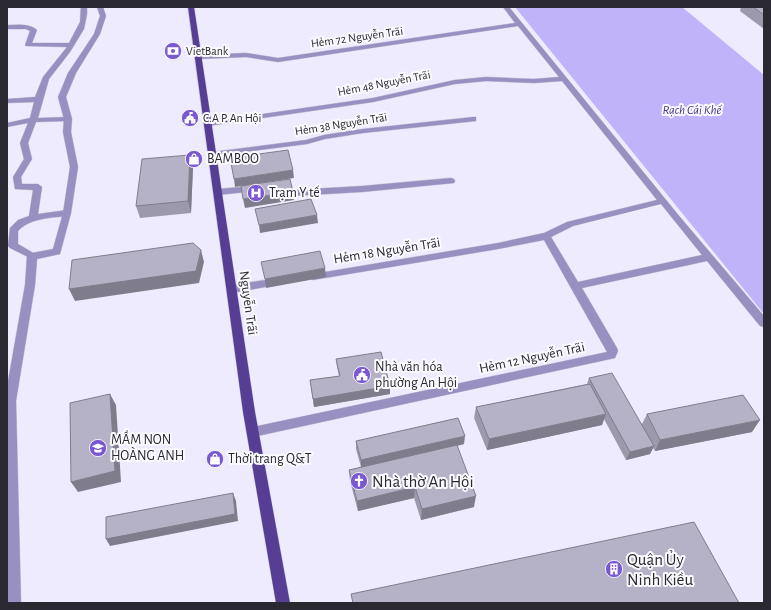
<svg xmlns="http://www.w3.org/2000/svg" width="771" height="610" viewBox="0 0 771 610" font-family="'Alegreya Sans',sans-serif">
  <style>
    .water { fill: #c0b3fa }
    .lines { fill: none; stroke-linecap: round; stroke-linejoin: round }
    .lane-casing { stroke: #cbc8d9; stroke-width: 1 }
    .street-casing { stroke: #cbc8d9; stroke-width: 1 }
    .primary-casing { stroke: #cbc8d9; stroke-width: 1 }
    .lane { fill: #9890c0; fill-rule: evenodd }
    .street { fill: #9890c0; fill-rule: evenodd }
    .primary { fill: #553e94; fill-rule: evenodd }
    .wall { fill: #9c99ac }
    .shaded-wall { fill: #7f7d8c }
    .building { fill: #b5b2c8; stroke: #7f7d8c }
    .labels { text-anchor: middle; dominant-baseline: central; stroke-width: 4; stroke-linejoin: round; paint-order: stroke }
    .far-street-label { font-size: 12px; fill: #2a2831; stroke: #fbfaff }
    .far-poi-label { font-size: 12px; fill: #2a2831; stroke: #fbfaff; text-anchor: start }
    .far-water-label { font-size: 13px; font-style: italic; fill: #4b3686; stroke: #fbfaff }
    .poi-label { font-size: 14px; fill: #2a2831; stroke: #fbfaff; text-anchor: start }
    .street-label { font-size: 14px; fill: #2a2831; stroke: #fbfaff }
    .near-poi-label { font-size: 17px; fill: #2a2831; stroke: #fbfaff; text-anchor: start }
  </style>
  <rect width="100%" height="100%" fill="#eeebfe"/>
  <path class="water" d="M515,7H682L764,75V314Z"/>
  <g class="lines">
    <defs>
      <path id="lane" d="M81,7H87V14L84,29L70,52L49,79L38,118L68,117L72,119L68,121L36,122L28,143L32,159L21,177L22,184H38L42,187L38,214L67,210L71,213L67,216C50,218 30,218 18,231V244L35,254L37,256L32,259L10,248L8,246L10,228L18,220L29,216L33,190L15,189L13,177L24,159L20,143L28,123L7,127V123L30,118L34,102L7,103V99L35,97L43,77L67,47L26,46L25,45L30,31L26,29H7V25C17,25 29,23 37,30L32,43H69L80,22Z
        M503,7H509L680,217L764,316V327L760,326L707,261L582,288L617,348L618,351L615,358L253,437L249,435L247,432L249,429L253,427L607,352L544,240L498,249L313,280L308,277L313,274L498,243L544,233L567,222L657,200L562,81L534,83L486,81L455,84L373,102L208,126L204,124L208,122L373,98L455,80L486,77L534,79L559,77L518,26L278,62L246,57L199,59L195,57L199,55L246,53L278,58L515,23ZM661,204L702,255L578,282L551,237L573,226Z
        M473,117H476V121L363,133L325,139L307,144L212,156L208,154L212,152L306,140L324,135L363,129Z
        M451,178L454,179L455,181L454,183L362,192L292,196L278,193L277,191L281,188L292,190L362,186Z
        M253,186L256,187L257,189L256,191L218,195L214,192L218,189Z
        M279,278L284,282L282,284L232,293L227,289L232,285Z"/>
      <path id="street" d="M97,7H103L106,16L100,34L76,73L66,97L72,119L71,132L78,167L71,213L60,254L37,259L35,285L16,401L21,603H7V387L25,285L27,256L32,253L53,249L63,213L70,167L63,132L64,119L58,97L68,73L94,34L100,16Z"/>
      <path id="primary" d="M188,7H194L255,412L290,603H276L243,412Z"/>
    </defs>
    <use href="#lane" class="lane-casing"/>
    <use href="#street" class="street-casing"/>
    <use href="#primary" class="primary-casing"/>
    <use href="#lane" class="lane"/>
    <use href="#street" class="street"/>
    <use href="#primary" class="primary"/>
  </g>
  <path class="wall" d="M741,7H764V29L740,11Z
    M193,167L191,213L140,218L136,206Z
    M336,359L390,394L314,407L310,380L339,376L337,367Z
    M589,378L642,424L647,414L752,432L655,451L653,448L650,454L626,460L604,419L602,425L487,450L474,418L476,407L587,384Z
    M356,441L464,444L457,446L474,507L421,520L414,498L358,511L350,481L349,470L361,467L356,449Z"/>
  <path class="shaded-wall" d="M190,155L193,167L191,213L188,201Z
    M293,170L294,178L235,187L234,179Z
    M293,192L294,200L245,208L243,199Z
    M317,215L318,223L260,233L259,225Z
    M201,250L204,262L199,283L75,301L69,289Z
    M325,268L326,277L266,288L265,279Z
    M390,386V394L314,407L313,399Z
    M110,394L116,405L121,482L78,492L71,482Z
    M606,414L602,425L487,450L489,439Z
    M760,420L752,432L655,451L660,440Z
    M465,436L464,444L361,468V460Z
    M654,446L650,454L626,460L630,452Z
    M415,487L414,498L358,511L357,501Z
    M233,493L236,501L238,521L110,546L106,539Z
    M476,496L474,507L421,520L422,509Z"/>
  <path class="building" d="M753,7H764V15Z
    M288,150L293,170L234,179L230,158Z
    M190,155L188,201L136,206L142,159Z
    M290,179L293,192L243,199L241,186Z
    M311,199L317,215L259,225L255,209Z
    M193,243L201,250L196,271L69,289L72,260Z
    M320,251L325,268L265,279L261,262Z
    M381,352L390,386L313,399L310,380L340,376L336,359Z
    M612,373L654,446L630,452L589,378Z
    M590,384L606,414L489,439L476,407Z
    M110,394L115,471L71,482L70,403Z
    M743,395L760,420L660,440L647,414Z
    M458,418L465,436L361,460L356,441Z
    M457,445L476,496L422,509L415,487L357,501L349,470Z
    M233,493L235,514L106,539V517Z
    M694,522L739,603H353L351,594Z"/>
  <defs>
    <symbol id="bank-disc" viewBox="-11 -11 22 22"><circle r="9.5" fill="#7958d2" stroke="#fbfaff"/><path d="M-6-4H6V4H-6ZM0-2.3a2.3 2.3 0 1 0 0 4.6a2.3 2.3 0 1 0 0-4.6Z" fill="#fff"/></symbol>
    <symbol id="civic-disc" viewBox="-11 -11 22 22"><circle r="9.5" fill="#7958d2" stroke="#fbfaff"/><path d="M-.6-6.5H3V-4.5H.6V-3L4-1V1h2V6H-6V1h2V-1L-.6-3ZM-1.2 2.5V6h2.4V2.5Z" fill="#fff"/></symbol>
    <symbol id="shop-disc" viewBox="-11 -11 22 22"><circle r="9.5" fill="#7958d2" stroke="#fbfaff"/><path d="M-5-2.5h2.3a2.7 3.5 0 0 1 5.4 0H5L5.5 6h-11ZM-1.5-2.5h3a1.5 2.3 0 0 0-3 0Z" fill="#fff"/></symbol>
    <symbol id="hospital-disc" viewBox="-11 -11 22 22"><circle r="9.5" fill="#7958d2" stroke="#fbfaff"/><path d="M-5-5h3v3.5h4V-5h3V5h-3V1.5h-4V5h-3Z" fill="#fff"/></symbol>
    <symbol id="school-disc" viewBox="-11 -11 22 22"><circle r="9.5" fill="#7958d2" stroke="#fbfaff"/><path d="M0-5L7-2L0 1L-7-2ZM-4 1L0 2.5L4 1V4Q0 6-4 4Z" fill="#fff"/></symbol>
    <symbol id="church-disc" viewBox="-11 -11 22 22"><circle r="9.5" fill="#7958d2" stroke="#fbfaff"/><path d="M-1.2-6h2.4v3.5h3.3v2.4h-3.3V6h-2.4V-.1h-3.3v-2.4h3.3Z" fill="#fff"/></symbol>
    <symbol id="building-disc" viewBox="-11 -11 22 22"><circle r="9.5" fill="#7958d2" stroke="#fbfaff"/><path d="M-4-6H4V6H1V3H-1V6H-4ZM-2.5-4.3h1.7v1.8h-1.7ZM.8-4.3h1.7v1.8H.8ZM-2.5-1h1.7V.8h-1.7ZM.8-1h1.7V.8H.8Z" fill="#fff"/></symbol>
  </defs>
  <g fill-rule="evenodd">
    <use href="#bank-disc" x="163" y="41" width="20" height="20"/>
    <use href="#civic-disc" x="180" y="108" width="20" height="20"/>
    <use href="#shop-disc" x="184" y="149" width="20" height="20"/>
    <use href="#hospital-disc" x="246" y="183" width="20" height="20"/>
    <use href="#civic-disc" x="352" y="365" width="20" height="20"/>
    <use href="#school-disc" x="88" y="438" width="20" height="20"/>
    <use href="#shop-disc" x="205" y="449" width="20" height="20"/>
    <use href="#church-disc" x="349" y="471" width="20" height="20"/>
    <use href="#building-disc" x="604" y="559" width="20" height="20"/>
  </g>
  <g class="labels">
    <g class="far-street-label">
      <text transform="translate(357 37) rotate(-8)">Hẻm 72 Nguyễn Trãi</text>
      <text transform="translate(384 83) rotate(-11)">Hẻm 48 Nguyễn Trãi</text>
      <text transform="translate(341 124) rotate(-9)">Hẻm 38 Nguyễn Trãi</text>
    </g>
    <g class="far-poi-label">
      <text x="186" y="51">VietBank</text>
      <text x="203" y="118">C.A P. An Hội</text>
    </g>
    <g class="far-water-label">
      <text x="692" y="110">Rạch Cái Khế</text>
    </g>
    <g class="poi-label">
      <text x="207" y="159">BAMBOO</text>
      <text x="269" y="193">Trạm Y tế</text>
      <text x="375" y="367">Nhà văn hóa<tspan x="375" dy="16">phường An Hội</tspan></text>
      <text x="111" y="440">MẦM NON<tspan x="111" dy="16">HOÀNG ANH</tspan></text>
      <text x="228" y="459">Thời trang Q&amp;T</text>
    </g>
    <g class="street-label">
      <text transform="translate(387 251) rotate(-9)">Hẻm 18 Nguyễn Trãi</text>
      <text transform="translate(248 303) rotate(82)">Nguyễn Trãi</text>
      <text transform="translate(532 358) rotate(-12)">Hẻm 12 Nguyễn Trãi</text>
    </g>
    <g class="near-poi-label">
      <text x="372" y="481">Nhà thờ An Hội</text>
      <text x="627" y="559">Quận Ủy<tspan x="627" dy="20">Ninh Kiều</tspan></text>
    </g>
  </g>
  <rect width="771" height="610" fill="none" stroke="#2a2831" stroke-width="16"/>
</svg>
